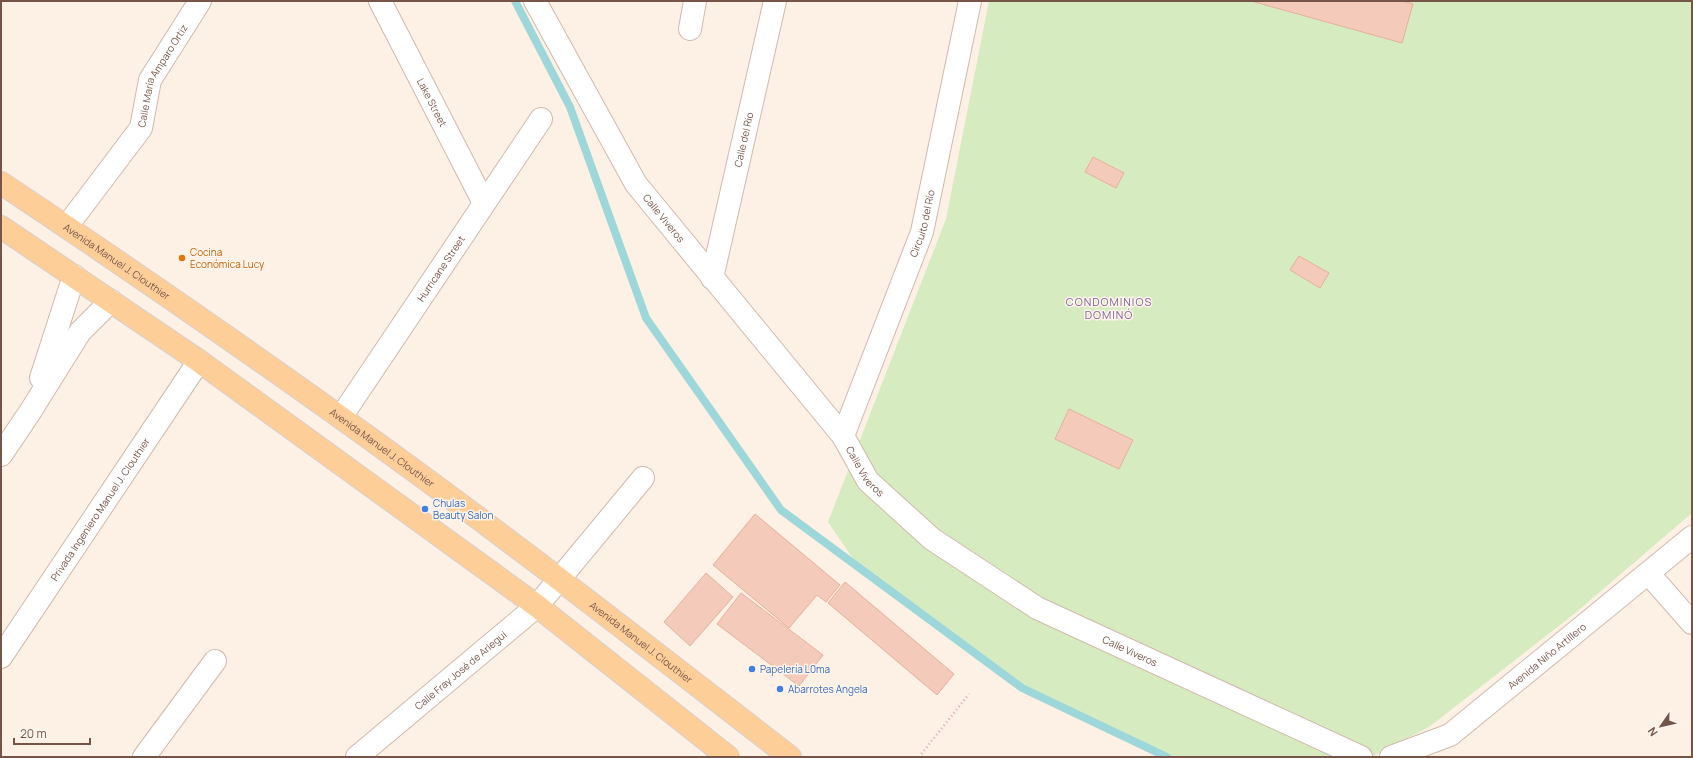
<svg xmlns="http://www.w3.org/2000/svg" width="1693" height="758" viewBox="0 0 1693 758" font-family="Manrope,sans-serif">
  <style>
    .green { fill: #d7ebc1 }
    .lines { fill: none; stroke-linecap: round; stroke-linejoin: round }
    .stream { stroke: #9dd7da; stroke-width: 8 }
    .building { fill: #f4cbba; stroke: #e7af9a }
    .minor-casing { stroke: #d1b9ac; stroke-width: 24 }
    .major-casing { stroke: #d9cfcc; stroke-width: 24 }
    .path { stroke: #d9ae9d; stroke-width: 2.5; stroke-dasharray: 1 3; stroke-linecap: butt }
    .minor { stroke: #fff; stroke-width: 22 }
    .major { stroke: #fece99; stroke-width: 22 }
    .food-dot { fill: #e8710a; stroke: #fff5eb; stroke-width: 1.5 }
    .shop-dot { fill: #3f7fe0; stroke: #fff5eb; stroke-width: 1.5 }
    .labels { text-anchor: middle; dominant-baseline: central; stroke-width: 3; stroke-linejoin: round; paint-order: stroke }
    .street-label { font-size: 10px; fill: #765448; stroke: #fff5eb }
    .food-label { font-size: 10px; fill: #c56008; stroke: #fff5eb; text-anchor: start }
    .shop-label { font-size: 10px; fill: #366cbe; stroke: #fff5eb; text-anchor: start }
    .neighbourhood-label { font-size: 11px; letter-spacing: 1px; fill: #82639a; stroke: #fff5eb }
  </style>
  <rect width="100%" height="100%" fill="#fdf0e4"/>
  <path class="green" d="M989,1H1692V513L1574,614L1429,727L1372,757H1168L1020,687L858,566L828,522L946,219Z"/>
  <g class="lines">
    <path class="stream" d="M515,1L570,107L646,318L781,510L1022,688L1167,757"/>
  </g>
  <path class="building" d="M1251,1H1402L1413,4L1402,43Z
    M1093,157L1124,173L1116,188L1085,172Z
    M1299,256L1329,273L1320,288L1290,270Z
    M1069,409L1133,440L1119,469L1055,439Z
    M755,514L840,585L826,602L817,595L789,628L713,565Z
    M706,573L733,597L690,646L664,622Z
    M845,582L954,674L937,695L828,603Z
    M741,593L823,655L799,686L717,624Z"/>
  <g class="lines">
    <defs>
      <g id="minor">
        <path id="s1" d="M380,1L484,203"/>
        <path id="s2" d="M535,1L636,184L843,436L868,481L932,539L1037,608L1361,757"/>
        <path d="M690,29L695,1"/>
        <path id="s3" d="M67,226L141,128L150,80L200,1"/>
        <path id="s4" d="M712,278L775,1"/>
        <path d="M41,378L74,276"/>
        <path id="s5" d="M341,417L541,119"/>
        <path id="s6" d="M843,436L922,232L970,1"/>
        <path d="M1,455L30,412L80,332L111,301"/>
        <path d="M1648,573L1692,623"/>
        <path id="s7" d="M1,657L199,361"/>
        <path d="M144,757L215,661"/>
        <path id="s8" d="M357,757L537,606L643,478"/>
        <path id="s9" d="M1391,757L1450,735L1692,537"/>
      </g>
      <g id="major">
        <path id="s10" d="M1,183C115,259 228,337 340,417C493,526 641,642 790,757"/>
        <path d="M1,227L199,361L537,606L728,757"/>
      </g>
    </defs>
    <use href="#minor" class="minor-casing"/>
    <use href="#major" class="major-casing"/>
    <path class="path" d="M919,757L969,694"/>
    <use href="#minor" class="minor"/>
    <use href="#major" class="major"/>
  </g>
  <circle class="food-dot" cx="182" cy="258" r="4"/>
  <g class="shop-dot">
    <circle cx="425" cy="509" r="4"/>
    <circle cx="752" cy="669" r="4"/>
    <circle cx="780" cy="689" r="4"/>
  </g>
  <g class="labels">
    <g class="street-label">
      <text stroke="none"><textPath href="#s3" startOffset="180">Calle María Amparo Ortiz</textPath></text>
      <text stroke="none"><textPath href="#s1" startOffset="114">Lake Street</textPath></text>
      <text stroke="none"><textPath href="#s4" startOffset="142">Calle del Río</textPath></text>
      <text stroke="none"><textPath href="#s2" startOffset="253">Calle Viveros</textPath></text>
      <text stroke="none"><textPath href="#s6" startOffset="227">Circuito del Río</textPath></text>
      <text stroke="none"><textPath href="#s10" startOffset="140">Avenida Manuel J. Clouthier</textPath></text>
      <text stroke="none"><textPath href="#s5" startOffset="179">Hurricane Street</textPath></text>
      <text stroke="none"><textPath href="#s10" startOffset="464">Avenida Manuel J. Clouthier</textPath></text>
      <text stroke="none"><textPath href="#s2" startOffset="577">Calle Viveros</textPath></text>
      <text stroke="none"><textPath href="#s7" startOffset="178">Privada Ingeniero Manuel J. Clouthier</textPath></text>
      <text stroke="none"><textPath href="#s10" startOffset="788">Avenida Manuel J. Clouthier</textPath></text>
      <text stroke="none"><textPath href="#s2" startOffset="901">Calle Viveros</textPath></text>
      <text stroke="none"><textPath href="#s9" startOffset="188">Avenida Niño Artillero</textPath></text>
      <text stroke="none"><textPath href="#s8" startOffset="135">Calle Fray José de Arlegui</textPath></text>
    </g>
    <g class="food-label">
      <text x="190" y="252">Cocina<tspan x="190" dy="12">Económica Lucy</tspan></text>
    </g>
    <g class="shop-label">
      <text x="433" y="503">Chulas<tspan x="433" dy="12">Beauty Salon</tspan></text>
      <text x="760" y="669">Papelería L0ma</text>
      <text x="788" y="689">Abarrotes Angela</text>
    </g>
    <g class="neighbourhood-label">
      <text x="1109" y="301">CONDOMINIOS<tspan x="1109" dy="13">DOMINÓ</tspan></text>
    </g>
  </g>
  <rect width="1693" height="758" fill="none" stroke="#765448" stroke-width="4"/>
  <g transform="translate(1661 726) rotate(236)" stroke="#fff5eb" stroke-width="3" paint-order="stroke">
  <path d="M0-3L7 15L0 10L-7 15Z" fill="#765448"/>
  <text y="-6" font-size="11" font-weight="bold" text-anchor="middle" fill="#765448">N</text>
  </g>
  <path d="M14 738v6h76v-6" fill="none" stroke="#765448" stroke-width="2"/>
  <text x="20" y="738" font-size="12" fill="#765448" stroke="#fff5eb" stroke-width="3" paint-order="stroke">20 m</text>
</svg>
